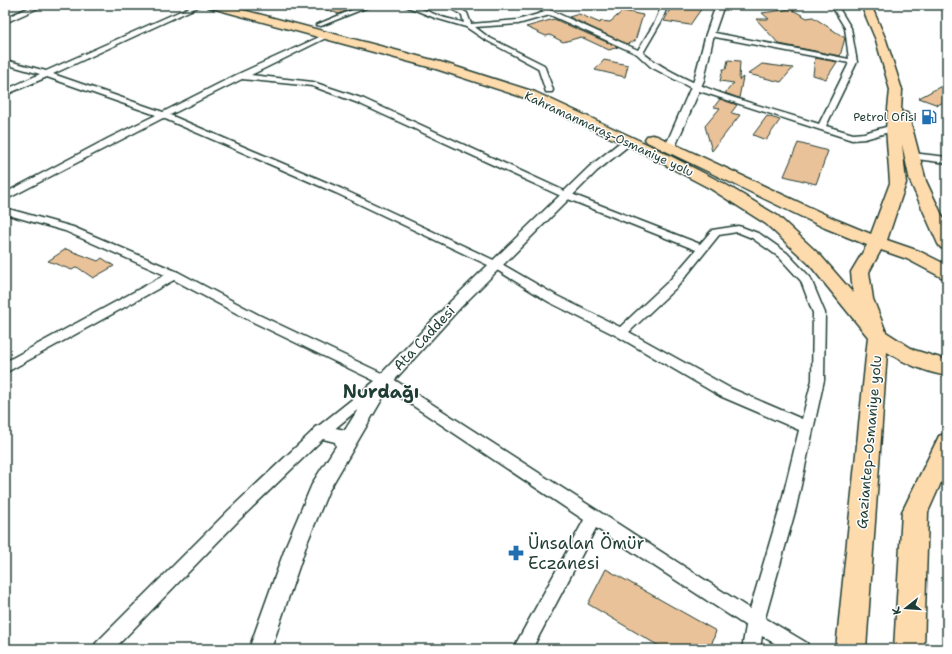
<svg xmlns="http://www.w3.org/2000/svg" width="952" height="654" viewBox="0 0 952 654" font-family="'Shantell Sans',sans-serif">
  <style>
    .building { fill: #e9c299; stroke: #1f3d34 }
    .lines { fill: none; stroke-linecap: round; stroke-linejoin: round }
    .minor-casing { stroke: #1f3d34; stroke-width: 3 }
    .tertiary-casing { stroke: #1f3d34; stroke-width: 3 }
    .primary-casing { stroke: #1f3d34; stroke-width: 3 }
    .trunk-casing { stroke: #1f3d34; stroke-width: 3 }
    .minor { fill: #fff; fill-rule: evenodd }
    .tertiary { fill: #fff; fill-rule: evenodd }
    .primary { fill: #fedbac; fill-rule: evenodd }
    .trunk { fill: #fedbac; fill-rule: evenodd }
    .labels { text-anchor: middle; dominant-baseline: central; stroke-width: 3; stroke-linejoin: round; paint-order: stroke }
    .far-poi-label { font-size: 12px; fill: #1f3d34; stroke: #fff; text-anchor: end }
    .far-street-label { font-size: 12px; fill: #1f3d34; stroke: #fff }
    .street-label { font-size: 14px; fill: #1f3d34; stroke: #fff }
    .near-poi-label { font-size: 17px; fill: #1f3d34; stroke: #fff; text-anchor: start }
    .district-label { font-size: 18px; font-weight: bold; fill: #1f3d34; stroke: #fff }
  </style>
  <rect width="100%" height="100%" fill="#fff"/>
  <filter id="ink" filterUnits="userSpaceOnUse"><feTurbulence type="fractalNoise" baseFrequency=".025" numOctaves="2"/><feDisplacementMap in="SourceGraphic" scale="8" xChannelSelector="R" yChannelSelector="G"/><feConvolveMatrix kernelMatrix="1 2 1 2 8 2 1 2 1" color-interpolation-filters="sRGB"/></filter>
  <g filter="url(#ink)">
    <path class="building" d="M319,5H357V6L339,14L319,7Z
      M672,5H704L690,25L664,21Z
      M791,9L807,18L813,17L845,38L840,56L779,44L756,19H769L762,13Z
      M623,11L643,15L635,41L627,44L569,17L579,14L600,23L601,21L610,22Z
      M554,19L618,47L609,50L581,37L563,42L550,35L546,36L526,27Z
      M815,58L837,62L826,79L813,75Z
      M604,60L628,65L625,77L595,70Z
      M728,60L740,61L739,80L743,77L739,98L725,93L734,83L720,81L723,69H726Z
      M762,64L793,68L781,82L748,74Z
      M947,83V100L938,105L919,98Z
      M720,99L737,105L731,113L740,115L712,151L705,126L720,108L714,107Z
      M767,116L780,120L766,140L753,135Z
      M798,143L828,151L816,184L784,176Z
      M66,249L98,261L102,258L114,266L93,278L77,267L72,270L48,261Z
      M606,569L716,631L710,649H664L588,604Z"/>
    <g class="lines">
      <defs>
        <path id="minor" d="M194,5H202L53,74L163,112L236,75L326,34L329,36L328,37L251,75L313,82L364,99L569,193L700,244L712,230L738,226L742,227L760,234L787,253L810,277L825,313L824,380L796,508L765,618L807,643L810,649H784L762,636L760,649H742L746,626L596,528L532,649H513L584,520L385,387L326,436L239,520L114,649H93L96,643L229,510L316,428L375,381L251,321L174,280L5,373V362L165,275L65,231L5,214V208L73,227L178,272L259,315L390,377L750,609L780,508L799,430L720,396L617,336L549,302L492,267L336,193L163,118L5,200V193L109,138L156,115L47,77L5,95V90L40,74L5,64V60L46,71ZM242,79L312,86L358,103L563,197L696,250L670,280L620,327L557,296L500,263L342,189L170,115ZM737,232L752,238L779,257L801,281L813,313L812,380L802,419L730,388L629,332L678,286L719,235Z
          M364,5H373L321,26L316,25Z
          M403,5C417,5 426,11 439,16C447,19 456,20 464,23L462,15L445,5H453L467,13L471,24L518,20L545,12L531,5H539L638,50L655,22L662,5H668L661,22L643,53C690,90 761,105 819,124L849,63L710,36L707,34L710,32L849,59L845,28L831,5H837L851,28L857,62L826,126L853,134L864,133L893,125L897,128L896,130L865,139L852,140L693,89L651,67L637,54L550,15L518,24L475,27L488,37L544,65L553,90L552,92H546L538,68L484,39L466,27L435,18Z
          M912,153L947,157V163L909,158L908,156L909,154Z"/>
        <path id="tertiary" d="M35,5H45L5,23V18Z
          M716,5H724L714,34L704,80L675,147L670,150L666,149L665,147L694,80L706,34Z
          M628,138L632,139L633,141L632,143L597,171L461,307L391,384L328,492L307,543L271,649H249L287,543L313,482L336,446L335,442L315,437L312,432L315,427L321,425L345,430L379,376L451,301L589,167L624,139Z"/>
        <path id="primary" d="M861,5H871L886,40L902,90L900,93H892L890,90L876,40Z"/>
        <path id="trunk" d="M207,5H224L444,63L535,92L649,145L723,183L778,216L821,256L853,293L851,272L867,245L825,228L647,142L645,139L647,136L652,135L657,136L837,220L871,234L890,183L886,128L890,90L891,87H901L902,90L901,112L907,113L909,116L926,181L947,226V249L941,248L938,244L910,181L902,144L906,183L887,240L919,251L947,265V279L941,277L907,259L881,250L869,272L873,299L886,332L914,350L947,360V376C926,372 905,364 887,352L866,649H836L868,337L809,264L766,224L711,189L639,151L525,98L436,69L208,7Z
          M947,433V469L928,512L924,649H894L902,512L939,436Z"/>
      </defs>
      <use href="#minor" class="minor-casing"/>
      <use href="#tertiary" class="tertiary-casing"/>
      <use href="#primary" class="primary-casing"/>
      <use href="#trunk" class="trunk-casing"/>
      <use href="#minor" class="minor"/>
      <use href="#tertiary" class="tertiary"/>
      <use href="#primary" class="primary"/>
      <use href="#trunk" class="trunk"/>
    </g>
  </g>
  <defs>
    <symbol id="fuel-bare" viewBox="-9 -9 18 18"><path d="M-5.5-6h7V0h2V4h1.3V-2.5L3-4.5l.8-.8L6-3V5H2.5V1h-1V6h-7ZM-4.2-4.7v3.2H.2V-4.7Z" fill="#1f6fb2" stroke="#fff" stroke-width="2.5" paint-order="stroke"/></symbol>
    <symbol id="pharmacy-bare" viewBox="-9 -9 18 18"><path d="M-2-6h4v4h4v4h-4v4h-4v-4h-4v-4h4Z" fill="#1f6fb2" stroke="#fff" stroke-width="2.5" paint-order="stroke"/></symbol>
  </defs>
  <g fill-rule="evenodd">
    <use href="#fuel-bare" x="918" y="106" width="22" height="22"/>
    <use href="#pharmacy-bare" x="505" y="542" width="22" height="22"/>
  </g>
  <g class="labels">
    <g class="far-poi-label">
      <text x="917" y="117">Petrol Ofisi</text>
    </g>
    <g class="far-street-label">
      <text transform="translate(609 134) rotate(25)">Kahramanmaraş-Osmaniye yolu</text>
    </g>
    <g class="street-label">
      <text transform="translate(424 338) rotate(-47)">Ata Caddesi</text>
      <text transform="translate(869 442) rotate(-85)">Gaziantep-Osmaniye yolu</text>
    </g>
    <g class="near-poi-label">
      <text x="528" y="543">Ünsalan Ömür<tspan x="528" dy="20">Eczanesi</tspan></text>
    </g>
    <g class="district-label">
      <text x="381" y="392">Nurdağı</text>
    </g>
  </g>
  <rect width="952" height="654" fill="none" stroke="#fff" stroke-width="20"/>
  <rect x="10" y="10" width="932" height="634" fill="none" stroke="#1f3d34" stroke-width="1.5" filter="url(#ink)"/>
  <g transform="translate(906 608) rotate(253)" stroke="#ffffff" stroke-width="3" paint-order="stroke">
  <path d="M0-3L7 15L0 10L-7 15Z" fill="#1f3d34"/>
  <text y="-6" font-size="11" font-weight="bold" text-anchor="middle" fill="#1f3d34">K</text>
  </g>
</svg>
